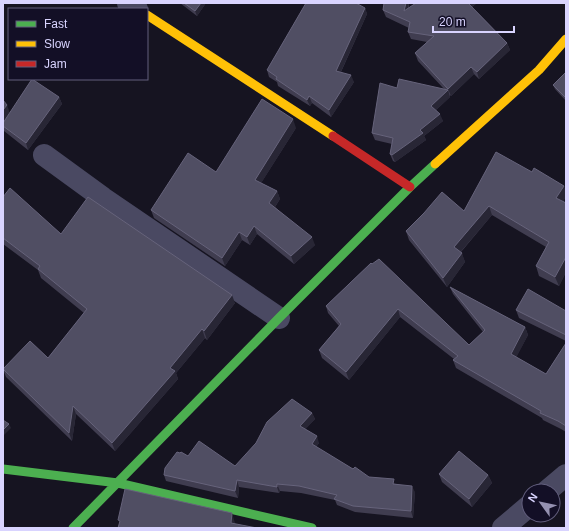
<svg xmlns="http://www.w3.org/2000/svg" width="569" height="531" viewBox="0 0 569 531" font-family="Helvetica,sans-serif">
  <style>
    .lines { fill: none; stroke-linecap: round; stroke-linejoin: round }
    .street { stroke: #4a4962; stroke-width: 22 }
    .fast { stroke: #4caf50; stroke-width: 9 }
    .slow { stroke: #ffc107; stroke-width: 9 }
    .jam { stroke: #c62828; stroke-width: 9 }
    .wall { fill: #403d50 }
    .shaded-wall { fill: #282635 }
    .building { fill: #504e63; stroke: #66637b }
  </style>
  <rect width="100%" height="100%" fill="#161421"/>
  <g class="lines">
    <path class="street" d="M128,3L137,9
      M44,155L103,198L279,318
      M547,491L566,475
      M503,528L529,506"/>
    <path class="fast" d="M3,469L118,483L312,528
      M73,528L279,318L410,187L435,164"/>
    <path class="slow" d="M147,15L333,136
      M435,164L539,70L566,39"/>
    <path class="jam" d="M333,136L410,187"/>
  </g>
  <path class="wall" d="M180,3H206L197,16Z
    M384,3H409V8L416,3H477L472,7L507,43L510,50L479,79L474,74L451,96L450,95V97L436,110L443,121L424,136L426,140L395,162L393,161L390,154L392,144L375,140L372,133L397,88L444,89L418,61L415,53L427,42L411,39L408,32L409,28L386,17L383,10Z
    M365,8L367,14L341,72L354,82L331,117L312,103L310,106L278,86L277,82L269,77L267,70Z
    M566,72V101L555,89L553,85Z
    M59,97L62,104L28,150L4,131L3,128V123L10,113Z
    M296,128L261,183L277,191L280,199L275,207L315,245L294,264L257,234L250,245L242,240L225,266L154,218L151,210L216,172Z
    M566,191V197L563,201L566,203V272L559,286L539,276L536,266L546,247L492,215L461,252L465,262L447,287L409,240L406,231L464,211Z
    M3,197L61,234L235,303L207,340L205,338L176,373L178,379L115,451L76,414L72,441L6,377L3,369L48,358L84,313L41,278L38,270L3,244Z
    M371,263L469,345L483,332L453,294L450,287L525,327L528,335L516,357L546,374L566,343V432L561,429L543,420L542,418L456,368L453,360L454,359L400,317L349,380L322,358L319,350L339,326L328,313L326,306Z
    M516,310L566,311V341L519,318Z
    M312,413L315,419L305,429L319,443L316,447L353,469L369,477L396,484L415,492L413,518L355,512L337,505L335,500L301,493L280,491L279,493L239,487L238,498L166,481L164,475L180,453L188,456L235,466Z
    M439,474L488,475L492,483L472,507L442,482Z"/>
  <path class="shaded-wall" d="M201,3H206L197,16L195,11Z
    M406,3H409L407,18L404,11Z
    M467,3H477L469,9Z
    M365,8L367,14L338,78L336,71Z
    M507,43L510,50L479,79L477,72Z
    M471,67L474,74L451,96L448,89Z
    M351,75L354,82L331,117L329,110Z
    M448,90L450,97L433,113L431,106Z
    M309,96L312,103L310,106L307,100Z
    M59,97L62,104L28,150L26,143Z
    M7,105L10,113L3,122V110Z
    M440,114L443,121L424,136L426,140L395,162L392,155L420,130Z
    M293,119L296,128L258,188L255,180Z
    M564,186L566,191V197L559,207L556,198Z
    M277,191L280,199L272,211L269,203Z
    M489,206L492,215L457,256L454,247Z
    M254,226L257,234L250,245L247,237Z
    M239,232L242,240L225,266L222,258Z
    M312,237L315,245L294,264L291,256Z
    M462,253L465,262L447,287L443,278Z
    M566,257V272L559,286L555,277Z
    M232,295L235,303L207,340L204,331Z
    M398,309L400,317L349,380L346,372Z
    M525,327L528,335L514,362L511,354Z
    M202,329L205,338L176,373L178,379L115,451L112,443L170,368Z
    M73,406L76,414L72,441L69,433Z
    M312,413L315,419L302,433L300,426Z
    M9,424L11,428L3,436V430Z
    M317,436L319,443L314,450L312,444Z
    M488,475L492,483L472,507L469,499Z
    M237,480L239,487L238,498L235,491Z
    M277,484L280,491L279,493L277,487Z
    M412,486L415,492L413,518L411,511Z
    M232,513L235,523V528L231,523Z"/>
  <path class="building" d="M184,3H201L195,11Z
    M306,3H356L365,8L336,71L351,75L329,110L309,96L307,100L276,79L277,77L267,70Z
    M384,3H406L404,11L416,3H468L507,43L477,72L471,67L448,89L415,53L434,36L408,32L410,22L383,10Z
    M566,72V98L553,85Z
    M32,79L59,97L26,143L3,126V123Z
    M399,79L448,90L431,106L440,114L420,130L423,133L392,155L390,154L393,138L372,133L380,83L397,88Z
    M262,99L293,119L255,180L277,191L269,203L312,237L291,256L254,226L247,237L239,232L222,258L151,210L188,153L216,172Z
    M3,100L7,105L3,110Z
    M496,152L532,172L534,168L564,186L556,198L566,203V257L555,277L536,266L549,242L489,206L454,247L462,253L443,278L406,231L424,213L442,192L464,211Z
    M10,188L61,234L88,197L232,295L204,331L202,329L170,368L175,371L112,443L73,406L69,433L3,369L30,341L48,358L87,309L38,269L40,266L3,238V197Z
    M379,259L469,345L485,330L450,287L525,327L511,354L546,374L566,343V426L558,421L540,413L541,411L453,360L458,356L398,309L346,372L319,350L341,324L326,306L371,263L372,264Z
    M528,289L566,311V335L516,310Z
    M292,399L312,413L300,426L317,436L312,444L353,469L355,467L369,477L394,479L393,484L412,486L411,511L353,506L334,499L337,495L299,486L277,484V487L237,480L235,491L164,475L165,468L177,452L180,453L181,452L188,456L199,441L235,466L256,443L267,422Z
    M3,420L9,424L3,430Z
    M459,451L488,475L469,499L439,474Z
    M125,489L232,513L231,523L257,528H118L120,521L118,520Z"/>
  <rect width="569" height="531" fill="none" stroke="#d9d4ff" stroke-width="8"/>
  <rect x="8" y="8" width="140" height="72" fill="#130f26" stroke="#625e7d"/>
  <rect x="16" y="21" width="20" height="6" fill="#4caf50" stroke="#625e7d"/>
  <text x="44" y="28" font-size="12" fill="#d9d4ff">Fast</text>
  <rect x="16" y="41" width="20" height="6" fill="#ffc107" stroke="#625e7d"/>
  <text x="44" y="48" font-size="12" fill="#d9d4ff">Slow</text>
  <rect x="16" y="61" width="20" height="6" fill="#c62828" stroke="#625e7d"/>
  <text x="44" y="68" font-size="12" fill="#d9d4ff">Jam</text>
  <g transform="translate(541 503) rotate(303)"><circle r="19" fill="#130f26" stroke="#625e7d"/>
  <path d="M0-3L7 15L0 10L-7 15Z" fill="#9591b1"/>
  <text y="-6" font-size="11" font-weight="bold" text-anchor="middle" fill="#d9d4ff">N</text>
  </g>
  <path d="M433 26v6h81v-6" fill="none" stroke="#d9d4ff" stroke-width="2"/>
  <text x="439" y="26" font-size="12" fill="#d9d4ff" stroke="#130f26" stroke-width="3" paint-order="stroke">20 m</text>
</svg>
